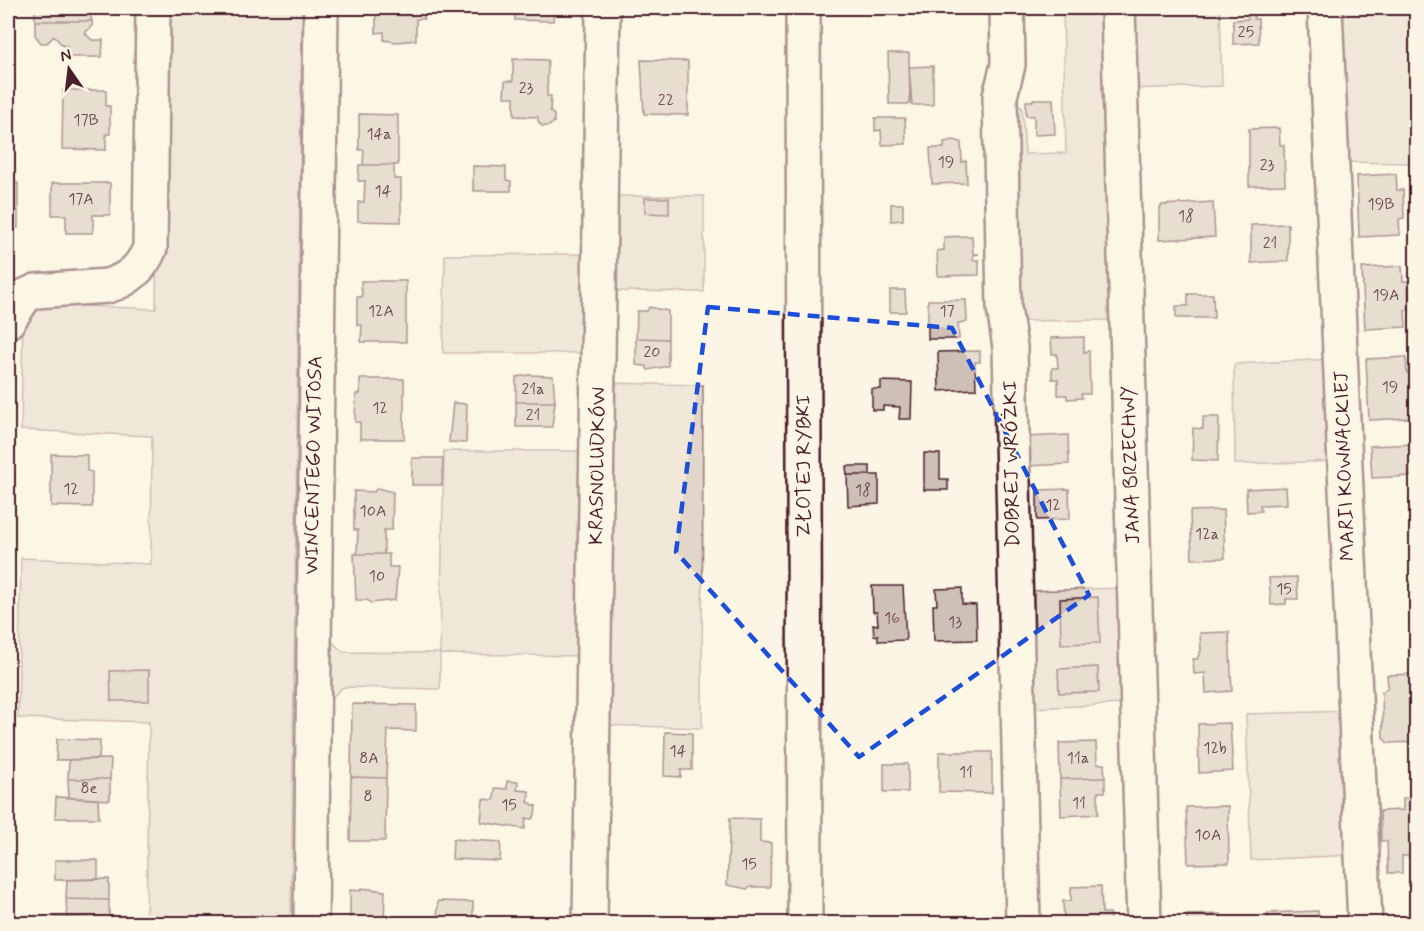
<svg xmlns="http://www.w3.org/2000/svg" width="1424" height="931" viewBox="0 0 1424 931" font-family="Mynerve,sans-serif">
  <style>
    .green { fill: #e2d5ca; stroke: #967a7a; stroke-width: 1.5 }
    .building { fill: #cfc0b7; stroke: #4a1f2b; stroke-width: 1.5 }
    .lines { fill: none; stroke-linecap: round; stroke-linejoin: round }
    .minor-casing { stroke: #4a1f2b; stroke-width: 38 }
    .minor { stroke: #fcf5e5; stroke-width: 33 }
    .marked { fill: none; stroke: #1d4ed8; stroke-width: 4.5; stroke-dasharray: 12 8; stroke-linejoin: round }
    .labels { text-anchor: middle; dominant-baseline: central; stroke-width: 4.5; stroke-linejoin: round; paint-order: stroke }
    .number-label { font-size: 16px; fill: #6b474e }
    .street-label { font-size: 20px; fill: #4a1f2b; stroke: #fcf5e5 }
  </style>
  <rect width="100%" height="100%" fill="#fcf5e5"/>
  <filter id="ink" filterUnits="userSpaceOnUse"><feTurbulence type="fractalNoise" baseFrequency=".0167" numOctaves="2"/><feDisplacementMap in="SourceGraphic" scale="12" xChannelSelector="R" yChannelSelector="G"/><feConvolveMatrix kernelMatrix="1 2 1 2 8 2 1 2 1" color-interpolation-filters="sRGB"/></filter>
  <g filter="url(#ink)">
    <path class="green" d="M160,8H302L291,923H146L149,722L18,718L21,558L151,564L152,436L21,430L23,315L36,304L156,309Z
      M1063,8H1108L1117,320L1012,321L1009,106L1022,107L1025,154L1066,153Z
      M1125,8H1220L1222,86L1127,89Z
      M1331,8H1416V163L1338,162Z
      M616,196H704V292L614,291Z
      M590,254V353H443L445,255Z
      M1334,359L1339,461L1235,464L1234,364Z
      M605,383L703,385L702,728L600,725Z
      M444,451H587L584,656L440,654V689L343,687L328,701L329,639L343,652L440,653Z
      M1123,588L1126,704L1031,708L1029,591Z
      M1349,711L1354,855L1251,860L1246,714Z"/>
    <path class="building" d="M35,8H88L92,21H35Z
      M376,8H424V19H416V40L396,42L384,40V32L376,33Z
      M515,8H554L553,21L515,20Z
      M1247,8H1254V19H1258L1259,43L1233,44V20L1248,19Z
      M35,21H92V26L85,33L92,40H103L102,57H67V46H63L54,36L47,43H41L35,35Z
      M888,53H909L910,104H889Z
      M513,59L548,60L547,96H551L550,111L554,115V122L549,126H542L538,121V117L514,116V97H504L505,81H513Z
      M641,60L688,61V115L644,114Z
      M933,66V105H912L909,67Z
      M63,90H106V106H110V134H106V150L62,149Z
      M1033,99H1053L1055,134L1034,135V116H1026V101H1033Z
      M359,114L398,115V165H363L364,150H359Z
      M875,118H905L906,144L882,145L881,130L875,131Z
      M1279,128L1280,145H1284L1285,185L1249,186V129Z
      M953,140L961,142L962,162L966,161L967,183L932,184L930,148H944V142Z
      M359,165H394V179H401V222L358,221V202H364L365,181H358Z
      M473,166L506,167V180L511,181V191H473Z
      M1396,174L1397,190H1403L1404,218L1399,219L1400,235L1359,237L1357,176Z
      M8,183H18V228L8,227Z
      M52,183H110V215H93V233H66V215H52Z
      M645,198H669V214L645,213Z
      M1213,202L1215,237L1159,240V209L1162,205Z
      M891,204H903V220L891,221Z
      M1288,224V261L1251,263V225Z
      M972,236L973,254H979L973,255V260H979V275L938,276L937,251L944,250V237Z
      M1402,266L1403,281H1408L1409,310H1405L1406,327L1365,329L1362,268Z
      M361,281H406V342H361L362,325H357V297H362Z
      M890,290H905L906,312H890Z
      M1188,294H1213L1214,318H1176V306H1188Z
      M928,300H966L967,322L958,323L959,339H928Z
      M649,307L668,311V339L636,338L637,311H647Z
      M1084,337V352L1089,351L1090,394H1081L1082,398L1067,399V395H1058V379H1052V368H1058L1057,354H1052L1051,338Z
      M636,338L668,339V366L648,370L646,366L636,365Z
      M980,351V362H975L976,389L939,391L938,352Z
      M1406,357L1407,373L1412,372L1414,401H1409V418L1369,420L1366,359Z
      M529,375L553,376L555,402H516V377Z
      M360,379H404V439H360V422H355L356,394H360Z
      M881,381L912,382L911,419H899L900,407L883,406V410H872V389H881Z
      M516,402H555L552,427H516Z
      M453,403L467,404L466,443L449,442Z
      M1203,417H1219L1218,461L1192,460L1193,428L1203,429Z
      M1068,435L1069,464L1026,466L1025,437Z
      M1416,444V459H1411L1412,476L1372,478L1370,446Z
      M924,453L940,454V479H948V490H924Z
      M51,454L87,455V471L92,472V507L51,506Z
      M412,458H443L442,485H412Z
      M846,466H870V475H847Z
      M847,475H879V504L848,506Z
      M1286,487L1287,504L1260,505L1261,511L1247,512L1246,489Z
      M377,488L393,492L392,530H384V554H357L358,530H354V491L374,492Z
      M1069,489L1070,519L1037,520V490Z
      M1223,510L1225,558L1192,559L1190,511Z
      M354,554H389V567H398L395,600L371,603L367,600H356Z
      M1297,577L1298,599H1286V604L1271,605L1269,578Z
      M872,586H903L906,640L878,641V635L874,636L873,624L878,625L877,612H873Z
      M962,588V604L976,605L977,640L934,641L933,605H937L936,589Z
      M1098,597L1100,643L1061,644L1060,599Z
      M1229,632L1232,691L1206,693L1205,673L1194,674L1193,659H1197L1201,650L1200,633Z
      M1098,667L1099,692L1059,693L1058,669Z
      M149,670V701H111L110,671Z
      M1414,674V686L1416,689V742L1388,743L1383,738L1382,692L1388,687L1387,675Z
      M352,704L416,705V731L388,730L386,778L351,777Z
      M1230,723L1233,771L1199,773L1198,724Z
      M665,732L692,733V770H681V777L664,776Z
      M57,739L100,740L99,759L56,760Z
      M1096,742L1097,764H1104L1105,778L1060,779L1059,743Z
      M939,752H992V793L939,792Z
      M111,759L110,779H68L69,760Z
      M884,764H908V792H884Z
      M351,777L386,778L385,841H350Z
      M1105,778V792H1098V814L1061,816L1060,779Z
      M68,779H110V800L69,798Z
      M507,781L518,782L517,790L529,791L528,802L536,806L535,815L532,819L526,818L525,829L481,822L483,799L494,800L495,788L507,789Z
      M56,797L98,799L99,818H55Z
      M1403,798H1416V835H1410V856H1402V873H1388L1387,841H1381L1380,811L1403,810Z
      M1228,806L1229,863L1188,864L1186,807Z
      M730,818L760,819V842L771,843L770,887H750L747,889L727,885Z
      M453,839L501,842L500,861L452,859Z
      M55,860H98V879L55,880Z
      M109,879V900L66,899L67,880Z
      M1101,886L1102,913H1110V924H1064L1063,901H1071V887Z
      M361,888L385,891L384,924H350V890L361,891Z
      M66,899L109,900V920L67,918Z
      M438,901L473,902V924H437Z
      M1318,911V924H1268V913Z
      M1221,914V924H1187V915Z
      M54,917L97,919V924H54Z"/>
    <g class="lines">
      <defs>
        <path id="minor" d="M803,8L805,924
          M1007,8L1008,65L1000,96L1004,308L1010,347L1023,924
          M1118,8L1144,924
          M1325,8L1365,924
          M8,321L25,296L36,291L107,286C129,280 142,268 150,248L153,8
          M311,924L321,8
          M590,924L603,8"/>
      </defs>
      <use href="#minor" class="minor-casing"/>
      <use href="#minor" class="minor"/>
    </g>
  </g>
  <path d="M0 0H1424V931H0ZM708,307L952,328L1089,595L859,757L676,552Z" fill="#fcf5e5" fill-opacity=".55" fill-rule="evenodd"/>
  <path class="marked" d="M708,307L952,328L1089,595L859,757L676,552Z"/>
  <g class="labels">
    <g class="number-label">
      <text x="1246" y="32">25</text>
      <text x="526" y="88">23</text>
      <text x="666" y="100">22</text>
      <text x="86" y="120">17B</text>
      <text x="379" y="134">14a</text>
      <text x="946" y="162">19</text>
      <text x="1267" y="165">23</text>
      <text x="383" y="191">14</text>
      <text x="81" y="199">17A</text>
      <text x="1381" y="204">19B</text>
      <text x="1186" y="216">18</text>
      <text x="1270" y="243">21</text>
      <text x="1386" y="295">19A</text>
      <text x="381" y="311">12A</text>
      <text x="947" y="311">17</text>
      <text x="652" y="352">20</text>
      <text x="1390" y="387">19</text>
      <text x="533" y="389">21a</text>
      <text x="380" y="408">12</text>
      <text x="533" y="415">21</text>
      <text x="71" y="489">12</text>
      <text x="863" y="490">18</text>
      <text x="1053" y="505">12</text>
      <text x="373" y="511">10A</text>
      <text x="1207" y="534">12a</text>
      <text x="377" y="576">10</text>
      <text x="1284" y="589">15</text>
      <text x="892" y="618">16</text>
      <text x="955" y="622">13</text>
      <text x="1215" y="748">12b</text>
      <text x="678" y="751">14</text>
      <text x="369" y="758">8A</text>
      <text x="1078" y="758">11a</text>
      <text x="966" y="772">11</text>
      <text x="89" y="788">8e</text>
      <text x="368" y="796">8</text>
      <text x="1079" y="803">11</text>
      <text x="509" y="805">15</text>
      <text x="1208" y="835">10A</text>
      <text x="749" y="864">15</text>
    </g>
    <g class="street-label">
      <text transform="translate(1012 464) rotate(-91)">DOBREJ WRÓŻKI</text>
      <text transform="translate(314 465) rotate(-89)">WINCENTEGO WITOSA</text>
      <text transform="translate(1131 465) rotate(-92)">JANA BRZECHWY</text>
      <text transform="translate(598 466) rotate(-89)">KRASNOLUDKÓW</text>
      <text transform="translate(804 466) rotate(-90)">ZŁOTEJ RYBKI</text>
      <text transform="translate(1345 466) rotate(-92)">MARII KOWNACKIEJ</text>
    </g>
  </g>
  <rect width="1424" height="931" fill="none" stroke="#fcf5e5" stroke-width="30"/>
  <rect x="15" y="15" width="1394" height="901" fill="none" stroke="#4a1f2b" stroke-width="2" filter="url(#ink)"/>
  <g transform="translate(69 69) rotate(346)" stroke="#fcf5e5" stroke-width="4.5" paint-order="stroke">
  <path d="M0-4.5L10 22L0 15L-10 22Z" fill="#4a1f2b"/>
  <text y="-9" font-size="16" font-weight="bold" text-anchor="middle" fill="#4a1f2b">N</text>
  </g>
</svg>
